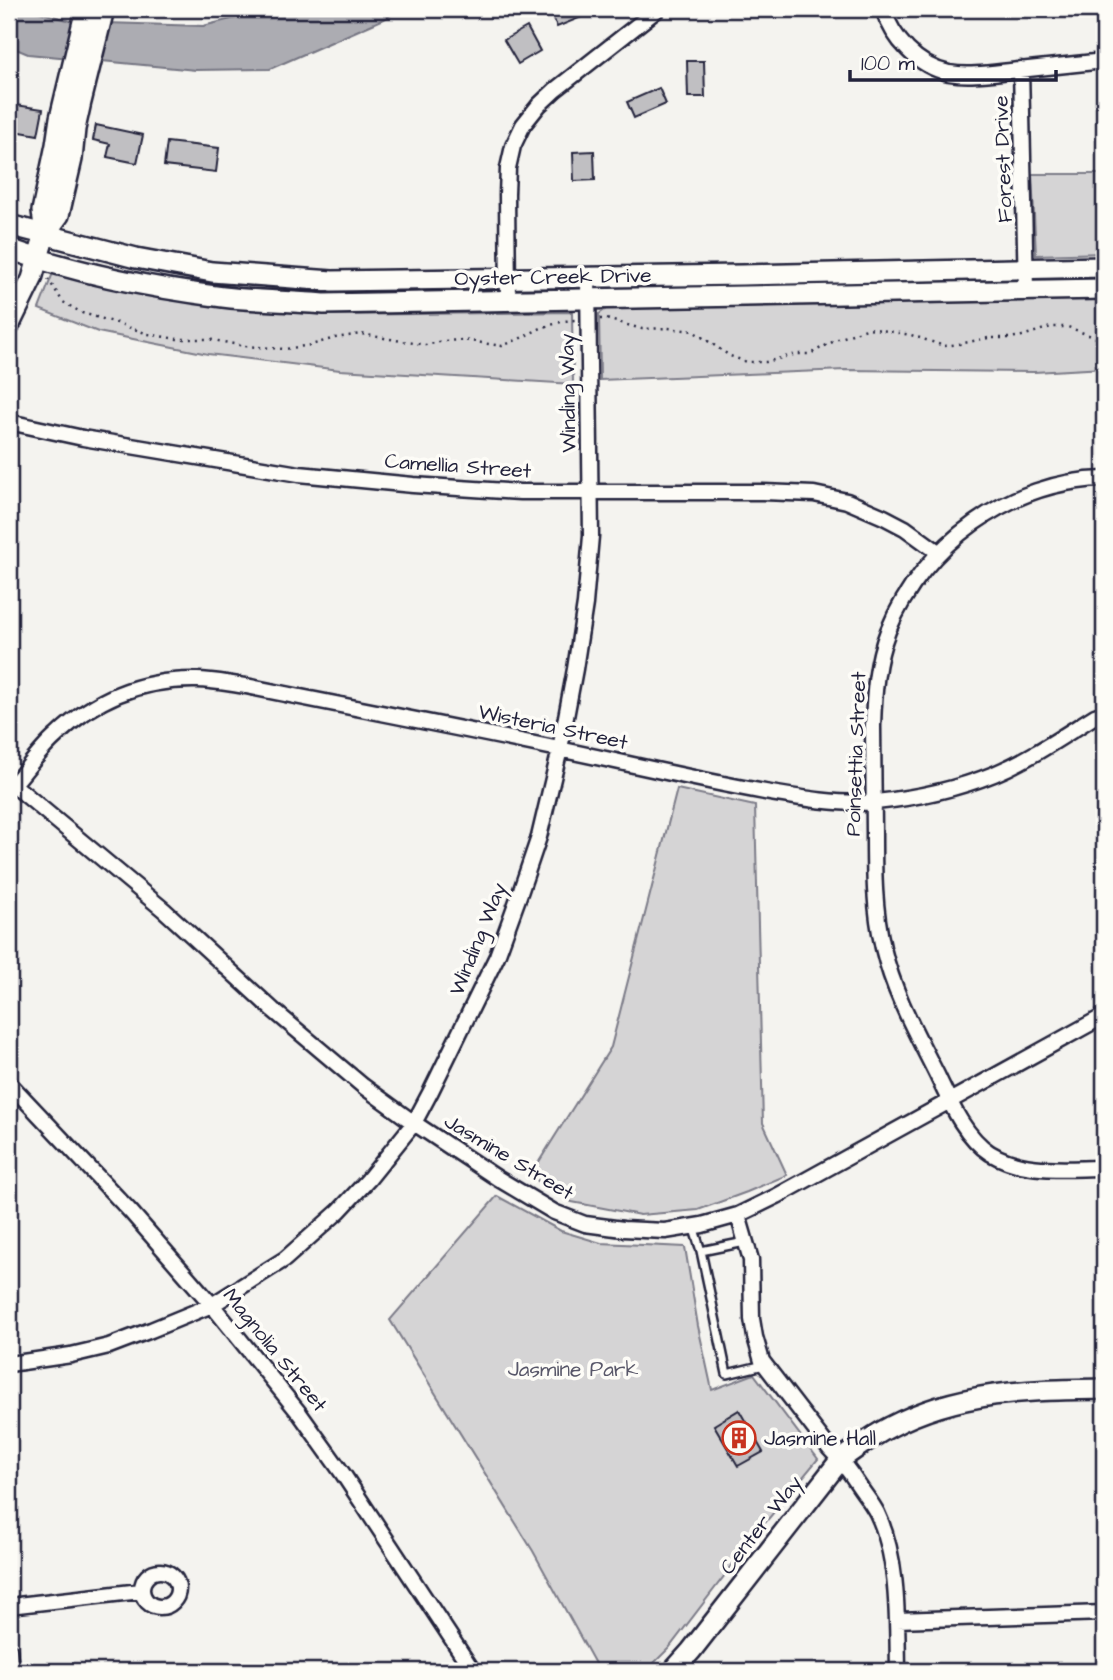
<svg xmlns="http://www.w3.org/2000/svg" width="1113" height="1680" viewBox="0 0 1113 1680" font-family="'Architects Daughter',sans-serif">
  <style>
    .green { fill: #d5d4d5; stroke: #7c7b88; stroke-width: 2 }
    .water { fill: #acacb2; stroke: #757582; stroke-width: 2 }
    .building { fill: #c0bfc2; stroke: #22223b; stroke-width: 2 }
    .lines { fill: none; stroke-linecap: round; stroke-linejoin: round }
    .lane-casing { stroke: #22223b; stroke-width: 12 }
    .street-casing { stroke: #22223b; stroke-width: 19 }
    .secondary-casing { stroke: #22223b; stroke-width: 24 }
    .path { stroke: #22223b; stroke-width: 2.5; stroke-dasharray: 2 5; stroke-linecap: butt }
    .lane { stroke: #fdfcf7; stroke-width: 7 }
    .street { stroke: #fdfcf7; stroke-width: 14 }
    .secondary { stroke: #fdfcf7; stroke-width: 19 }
    .labels { text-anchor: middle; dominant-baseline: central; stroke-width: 7; stroke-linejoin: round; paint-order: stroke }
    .street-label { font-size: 21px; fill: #22223b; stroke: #fdfcf7 }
    .park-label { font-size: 21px; fill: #585769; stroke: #fdfcf7 }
    .poi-label { font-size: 21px; fill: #22223b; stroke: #fdfcf7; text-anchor: start }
  </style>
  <rect width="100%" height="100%" fill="#f4f3ef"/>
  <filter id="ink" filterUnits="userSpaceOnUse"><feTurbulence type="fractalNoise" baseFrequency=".0143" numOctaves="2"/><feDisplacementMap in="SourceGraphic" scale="14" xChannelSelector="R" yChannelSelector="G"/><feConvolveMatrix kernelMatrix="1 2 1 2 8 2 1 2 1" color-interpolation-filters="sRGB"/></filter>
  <g filter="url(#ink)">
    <path class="green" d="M1032,174H1104V253L1036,255Z
      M53,273L81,281L196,303L259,310L335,315L572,312L573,384L340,370L208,354L98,332L39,309Z
      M1104,297V368L1034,372L845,370L600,380L599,314L609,307Z
      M677,789L755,806L763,1123L787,1175L747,1192L698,1210L640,1215L572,1202L530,1176L611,1047Z
      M497,1196L561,1231L601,1243L685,1247L698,1326L712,1390L754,1374L818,1459L764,1524L669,1648L649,1668L641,1671H599L533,1551L390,1320Z"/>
    <path class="water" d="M9,9H29L74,22L203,26L272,9H400L384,19L270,69L196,70L28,54L9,46Z"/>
    <path class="building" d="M550,9H601L557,27Z
      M527,27L540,51L518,64L504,40Z
      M687,61H704L705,97H688Z
      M659,88L666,104L634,118L627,102Z
      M9,104L43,109L38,135L9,130Z
      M96,125L143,135L137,163L107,157L110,144L93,140Z
      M167,142L219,148L216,172L164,166Z
      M594,151L595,180L574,181L573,152Z
      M739,1410L763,1452L738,1466L714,1425Z"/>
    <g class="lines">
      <defs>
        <path id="lane" d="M693,1226L701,1251L745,1242
          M701,1251L727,1374L764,1365"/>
        <path id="street" d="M883,9C893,39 917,66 949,73C971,77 997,72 1019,70C1047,67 1076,64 1104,61
          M1021,69L1026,290
          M508,301L507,194L508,168L513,146L523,125L539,105L555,90L658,9
          M9,422L83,438L299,474L413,485L520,492H763L814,494L847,501L884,517L905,528L938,552
          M1104,479C1010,481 923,544 888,631C876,661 874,695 873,726C873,762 874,797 874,833C874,873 874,909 883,948C894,994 916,1033 937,1075C950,1102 964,1136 990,1153C1025,1174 1066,1168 1104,1168
          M9,781L164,910L273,1010L363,1086L414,1123L497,1178L554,1212L585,1224L623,1229L665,1231L702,1225L738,1215L777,1196L1104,1016
          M13,785C27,769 40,750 56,736C95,698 143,679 197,680C213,680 230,684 246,686C369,711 492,734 615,761C665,772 715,783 765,792C800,798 840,805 876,802C915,798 957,789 994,774C1030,759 1063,736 1095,716L1104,713
          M9,1083L131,1212L212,1305L300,1414L343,1474L473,1671
          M738,1215L751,1260L752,1319L755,1337L762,1361L829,1448C841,1460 850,1472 859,1486C865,1495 872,1503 877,1513C899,1558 897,1621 898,1671
          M9,1364L71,1355L109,1346L151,1330L212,1305L285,1259L339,1211L368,1180L414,1123L431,1091L497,956L521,890L539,837L560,749L575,669L585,604L591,536L588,278
          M142 1589a18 18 0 1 1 36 0a18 18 0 1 1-36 0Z
          M9,1606L141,1591
          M897,1620L1104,1613
          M9,1650L11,1671"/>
        <path id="secondary" d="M9,225L136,258L212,272L332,281L742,275L1104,267
          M45,234L42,211L56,145L60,118L86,9
          M9,249C77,273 151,288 223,297C256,301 291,301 324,304L1104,289
          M9,326L32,279L45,234L59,215L72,159L75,129L81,102L104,9
          M673,1671L691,1651L841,1459C857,1448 872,1436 890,1427C958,1391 1029,1390 1104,1389"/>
      </defs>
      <use href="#lane" class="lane-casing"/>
      <use href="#street" class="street-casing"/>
      <use href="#secondary" class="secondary-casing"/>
      <path class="path" d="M48,279L63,302L82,313L117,323L148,334L177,339H208L244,346L285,349L311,345L335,338L361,334L425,345L444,341L463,340L502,346L519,339L541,328L564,321L576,320
        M600,319H606L642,329L668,328L693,331L730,356L747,362H766L797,354H810L838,339L869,328L911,335L944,346L959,344L988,338H1009L1022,336L1051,327H1068L1104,341"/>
      <use href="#lane" class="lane"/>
      <use href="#street" class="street"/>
      <use href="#secondary" class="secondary"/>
    </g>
  </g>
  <defs>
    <symbol id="building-ring" viewBox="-11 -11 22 22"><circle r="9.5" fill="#fdfcf7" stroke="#c8321e" stroke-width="1.5"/><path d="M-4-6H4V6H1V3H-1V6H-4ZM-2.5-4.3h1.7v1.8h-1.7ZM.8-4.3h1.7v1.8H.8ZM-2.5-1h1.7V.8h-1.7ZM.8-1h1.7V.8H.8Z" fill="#c8321e"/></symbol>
  </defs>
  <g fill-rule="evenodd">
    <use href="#building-ring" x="720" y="1419" width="38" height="38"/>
  </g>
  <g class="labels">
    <g class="street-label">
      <text transform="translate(1003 159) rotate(-92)">Forest Drive</text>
      <text transform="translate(553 277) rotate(-1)">Oyster Creek Drive</text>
      <text transform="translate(568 393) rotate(-91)">Winding Way</text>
      <text transform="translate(458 466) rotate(4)">Camellia Street</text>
      <text transform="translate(553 727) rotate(12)">Wisteria Street</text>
      <text transform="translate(856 754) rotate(-88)">Poinsettia Street</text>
      <text transform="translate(478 939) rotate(-68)">Winding Way</text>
      <text transform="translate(509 1157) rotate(31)">Jasmine Street</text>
      <text transform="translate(275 1350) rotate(51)">Magnolia Street</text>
      <text transform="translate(761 1525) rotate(-52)">Center Way</text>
    </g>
    <g class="park-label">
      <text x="573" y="1369">Jasmine Park</text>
    </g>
    <g class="poi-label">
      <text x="764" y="1438">Jasmine Hall</text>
    </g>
  </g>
  <rect width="1113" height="1680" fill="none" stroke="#fdfcf7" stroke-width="35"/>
  <rect x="18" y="18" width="1078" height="1645" fill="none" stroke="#22223b" stroke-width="2.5" filter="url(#ink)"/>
  <path d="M850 70v10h206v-10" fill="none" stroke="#22223b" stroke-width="3.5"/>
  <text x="861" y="70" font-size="21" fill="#22223b" stroke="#fdfcf7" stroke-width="5" paint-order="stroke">100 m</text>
</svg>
